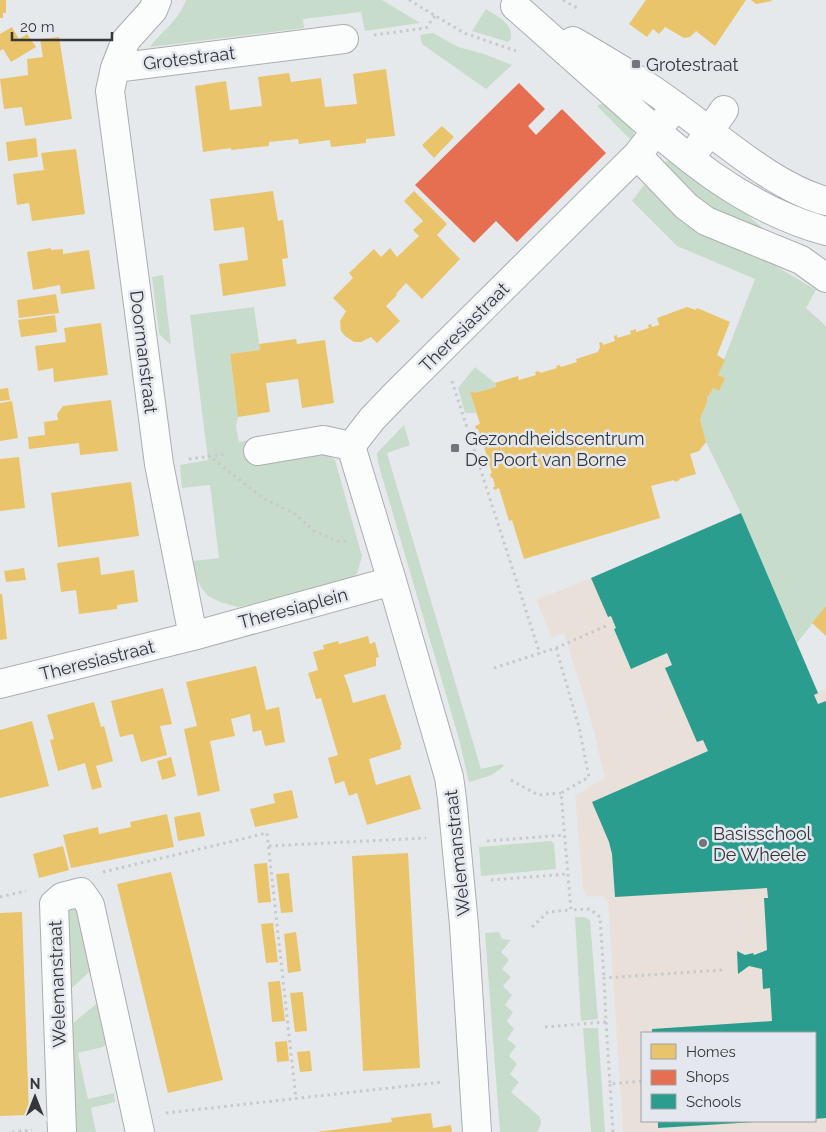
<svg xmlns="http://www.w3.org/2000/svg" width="826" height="1132" viewBox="0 0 826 1132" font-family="Raleway,sans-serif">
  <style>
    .education { fill: #e9e1d9; fill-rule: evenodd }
    .green { fill: #c8dccb }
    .homes { fill: #e9c46a }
    .shops { fill: #e76f51 }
    .schools { fill: #2a9d8f }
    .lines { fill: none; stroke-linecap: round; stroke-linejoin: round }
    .minor-casing { stroke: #abaeb0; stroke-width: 30 }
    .path { stroke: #c8c9cb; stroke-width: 3; stroke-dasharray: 2.5 4; stroke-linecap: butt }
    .minor { stroke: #fbfcfc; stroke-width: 28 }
    .poi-dot { fill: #737578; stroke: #e4e8ee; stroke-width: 2 }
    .labels { text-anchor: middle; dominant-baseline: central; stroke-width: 5; stroke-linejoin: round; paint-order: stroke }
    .street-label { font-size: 18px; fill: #353739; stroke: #e4e8ee }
    .poi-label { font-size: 18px; fill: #353739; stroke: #e4e8ee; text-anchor: start }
  </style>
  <rect width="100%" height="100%" fill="#e6e9ec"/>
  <path class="education" d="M741,513L818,692L826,689V1132H623L608,901L603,896L588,897L583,890L575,796L590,786L605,779L594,731L564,633L552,638L536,600L591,578ZM642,1033H815V1121H642Z"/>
  <path class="green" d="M186,0H382L420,23L365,31L361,12L303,19L304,28L150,47C154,40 159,37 164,31C173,23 182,11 186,0Z
    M486,9C498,17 513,23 511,39L508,42L472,31Z
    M433,33L458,47L484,54L512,65L486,89L422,44L420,35Z
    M600,104H608L633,127L634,136L631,140L597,106Z
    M668,161L678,162L735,204L773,237L724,219L654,165Z
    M644,185L692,227L764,259L816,290L806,308L826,326V606L797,643L741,513L706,442L700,419L707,402V396H709L713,388L719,390L725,378L718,375L755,279L677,246L632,201Z
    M163,275L171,345L159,334L152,277Z
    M254,307L260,350L230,354L238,417L236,426L239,442L256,439L325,452L335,460L362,556L357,574L348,580L260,603L238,607L220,602L208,596L200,586L195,573L193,561L219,558L210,485L182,488L180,465L208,460L190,315Z
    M475,367L495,383L496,387L474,393L473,391L470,392L476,413H465L458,388Z
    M404,425L410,445L387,453L481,769L502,764L504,766L492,775L469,782L459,739L378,463L377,453Z
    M551,841L554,844L556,869L481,876L479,847Z
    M66,907H78L95,967L65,994Z
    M575,917H584L590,920L598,1019L581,1021Z
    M499,932L502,939L511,940L501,952L509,960L502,969L511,977L503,986L512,995L505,1005L513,1012L507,1021L514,1029L507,1039L516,1046L509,1056L517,1064L510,1074L519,1082L511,1092L540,1117L541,1124L537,1132H500L485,933Z
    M102,999L110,1041L103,1047L78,1053L88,1099L114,1093L115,1102L91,1108L96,1132H72L67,1028Z
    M583,1028H598L605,1132H591Z"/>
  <path class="homes" d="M0,0H6V13H3V18H0Z
    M646,0H746L715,46L696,31L690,37L684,38L665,27L659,34L653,29L647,37L629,24Z
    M751,0H771L772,1L756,4Z
    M12,27L19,39L27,34L36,47L11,62L3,49L0,51V34Z
    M59,37L72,119L25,126L22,107L4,109L0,79L28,75L27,59L43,57L40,39Z
    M386,69L395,136L366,139V143L331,147L330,140L299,144L298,139L269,142V146L231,150V148L203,152L195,86L226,81L230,110L262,106L258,77L289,73L291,82L321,78L325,107L357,104L353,74Z
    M442,126L454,137L434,158L422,145Z
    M36,138L38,157L8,161L6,142Z
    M76,149L85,214L32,221L29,203L17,205L13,174L44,170L41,153Z
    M273,191L278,221L283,220L288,258L282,259L286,286L223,296L219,264L248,260L244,227L214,231L210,199Z
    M414,191L447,224L437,235L460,259L422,299L406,283L396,294L397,295L386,306L400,321L377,343L371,337L361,342H354L345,336L341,331L340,321L346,311L333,298L353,278L349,273L374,249L381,257L390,248L397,257L419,236L413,230L423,221L404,201Z
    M51,248V250L63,249V254L89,250L95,289L61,294L60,285L33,290L27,252Z
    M56,294L59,313L19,318L17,300Z
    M687,307L696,310L697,308L730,322L717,355L725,360L718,375L725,378L719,391L713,388L709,396H707V402L700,419L706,442L699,451L690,454L696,474L679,479L680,480L675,482L674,480L651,486L660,518L524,559L512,520L509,521L499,488L494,490L493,487H495L493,478H491L490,474L492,473L482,440L480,441L479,438L481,437L478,429H476L475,426L480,424L470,392L473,391L474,393L496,387L495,383L518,376L519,380L536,375L535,372L539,371L540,373L557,368L556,366L560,365L561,367L577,362L576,359L598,352L600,347L599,343L602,342L603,345L615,341L614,336L617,335V338L631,334L630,331L636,329V332L649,328L648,325L651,324L652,327L659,325L657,318Z
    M55,315L57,332L21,337L18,320Z
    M101,323L108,375L54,382L53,368L38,371L35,346L66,342L64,328Z
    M296,339L297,344L325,340L334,403L302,408L298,379L266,383L270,412L238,417L230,354L260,350L259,344Z
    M8,388L10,400L0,401V389Z
    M111,400L118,451L80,455L79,443L29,449L28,437L45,435L44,422L58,420L57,414L63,406Z
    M12,401L18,438L0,441V403Z
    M19,457L25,508L0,511V459Z
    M131,482L139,536L58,547L51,493Z
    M99,557L101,575L134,570L138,602L117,605V609L79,614L76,590L61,592L57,563Z
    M24,568L26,580L6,582L4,571Z
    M0,594H2L7,639L0,640Z
    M826,606V636L812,623Z
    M368,636L370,644L375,642L379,657L376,658V666L344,675L349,689L353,703L385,694L402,745H400L401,749L369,759L376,785L410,775L421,809L367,825L357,793L349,796L344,781L335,784L328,758L338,755L321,698L316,699L308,673L318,670L313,652L324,649L323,645L338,641L339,644Z
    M256,666L266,710L279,707L285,742L265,746L261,730L253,732L250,714L231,719L235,736L210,741L220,791L198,796L184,729L197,726L186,682Z
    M163,688L172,724L160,726L167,755L141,762L133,734L120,737L111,701Z
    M94,702L101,727L104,726L113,761L96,766L102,787L92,790L85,763L58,771L50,740L54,739L47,715Z
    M32,721L49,786L0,798V730Z
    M171,757L176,776L162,780L157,761Z
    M292,790L298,818L255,827L250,809L275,803L273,794Z
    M200,812L205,836L178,841L174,817Z
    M167,814L174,847L71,868L63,835L98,827L99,834L131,827L130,822Z
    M63,846L69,870L39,878L33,854Z
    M408,853L420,1068L363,1071L352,856Z
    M267,863L271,902L258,903L254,864Z
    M171,872L223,1080L168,1093L117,884Z
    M289,873L293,912L281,913L276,874Z
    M22,912L29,1115L0,1116V913Z
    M273,923L278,962L266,963L261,924Z
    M296,932L301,971L288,973L284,934Z
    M280,981L285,1021L272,1022L268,982Z
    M303,992L307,1031L295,1032L290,993Z
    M287,1041L289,1061L277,1062L275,1042Z
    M310,1051L312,1071L300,1072L297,1052Z
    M431,1113L433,1128L451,1125L452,1132H317L392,1122L391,1118Z"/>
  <path class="shops" d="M519,83L545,109L528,126L536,135L562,109L606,153L517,242L496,221L474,243L415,185Z"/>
  <path class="schools" d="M741,513L818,693L814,695L818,704L826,701V1118L815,1119V1033H652V1029L772,1021L770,988L763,989L762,969L749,966L738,974L737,951L745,955L753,953L754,955L767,950L764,898H768L767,888L615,897L612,854L609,842L592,802L708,751L703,740L697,742L665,668L672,665L667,653L631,669L614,629L616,628L611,616L608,617L591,578Z
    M658,1121H755V1122L658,1128Z"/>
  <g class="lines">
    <defs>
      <path id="minor" d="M157,0L153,10L126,40L115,68L344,39
        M515,6C548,35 581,65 614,94C678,151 741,208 826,231
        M573,41C609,62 645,83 678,108C722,139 774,187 826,201
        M115,68L110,91L159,464L193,636
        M699,146L724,110
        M637,155L686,206L706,221L801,260L826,278
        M258,451L323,440L351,446
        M0,684L193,636L392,581
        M62,1132L54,904L62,897L81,892L90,905L140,1132
        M477,1132L464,925L452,799L449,777L392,581L351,446L372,419L397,393L637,155L676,106"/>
    </defs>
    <use href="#minor" class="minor-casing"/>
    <path class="path" d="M409,0L464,33L516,51
      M563,0L579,9
      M374,35L426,28L435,16
      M452,381L540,654
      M208,455L263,498L295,514L314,531L338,541H349
      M189,459L227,454
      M556,648L579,727L589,777L561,793L571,910L590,909L600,917L604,978
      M494,668L556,648L608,625
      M511,780L538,795L561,793
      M487,841L565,835
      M269,846L426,838
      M103,872L267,833L296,1099
      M491,880L568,874
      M0,897L26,891
      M532,927L548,912L571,910
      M606,1022L610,1084L642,1081
      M545,1027L606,1022L604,978L723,970
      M610,1084L613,1132
      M166,1113L443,1082
      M12,1132L32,1130"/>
    <use href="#minor" class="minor"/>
  </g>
  <g class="poi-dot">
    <rect x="631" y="59" width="10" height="10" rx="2.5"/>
    <rect x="450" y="443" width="10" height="10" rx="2.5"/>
    <circle cx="703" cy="843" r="5"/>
  </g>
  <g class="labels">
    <g class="street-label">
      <text transform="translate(189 58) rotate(-7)">Grotestraat</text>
      <text transform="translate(464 327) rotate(-45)">Theresiastraat</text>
      <text transform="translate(144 352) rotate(83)">Doormanstraat</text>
      <text transform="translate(293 608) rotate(-15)">Theresiaplein</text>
      <text transform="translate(97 660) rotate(-14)">Theresiastraat</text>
      <text transform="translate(457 853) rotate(-96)">Welemanstraat</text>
      <text transform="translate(57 984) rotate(-92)">Welemanstraat</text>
    </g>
    <g class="poi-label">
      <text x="646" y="64">Grotestraat</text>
      <text x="465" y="438">Gezondheidscentrum<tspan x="465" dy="21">De Poort van Borne</tspan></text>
      <text x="713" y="833">Basisschool<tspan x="713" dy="21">De Wheele</tspan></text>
    </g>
  </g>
  <rect x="641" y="1032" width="175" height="90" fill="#e4e8ee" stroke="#9ea1a6"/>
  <rect x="651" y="1044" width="25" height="15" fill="#e9c46a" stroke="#9ea1a6"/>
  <text x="686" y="1057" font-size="15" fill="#353739">Homes</text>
  <rect x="651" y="1070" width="25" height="15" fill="#e76f51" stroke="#9ea1a6"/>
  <text x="686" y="1082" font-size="15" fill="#353739">Shops</text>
  <rect x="651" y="1094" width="25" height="15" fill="#2a9d8f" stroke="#9ea1a6"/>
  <text x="686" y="1107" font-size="15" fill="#353739">Schools</text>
  <g transform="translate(35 1097)" stroke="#e4e8ee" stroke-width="4" paint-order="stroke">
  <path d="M0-4L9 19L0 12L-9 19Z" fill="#353739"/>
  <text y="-8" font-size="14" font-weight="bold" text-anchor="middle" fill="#353739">N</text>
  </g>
  <path d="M12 32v8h100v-8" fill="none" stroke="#353739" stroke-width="2.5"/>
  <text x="20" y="32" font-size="15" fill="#353739" stroke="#e4e8ee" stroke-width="4" paint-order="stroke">20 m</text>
</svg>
